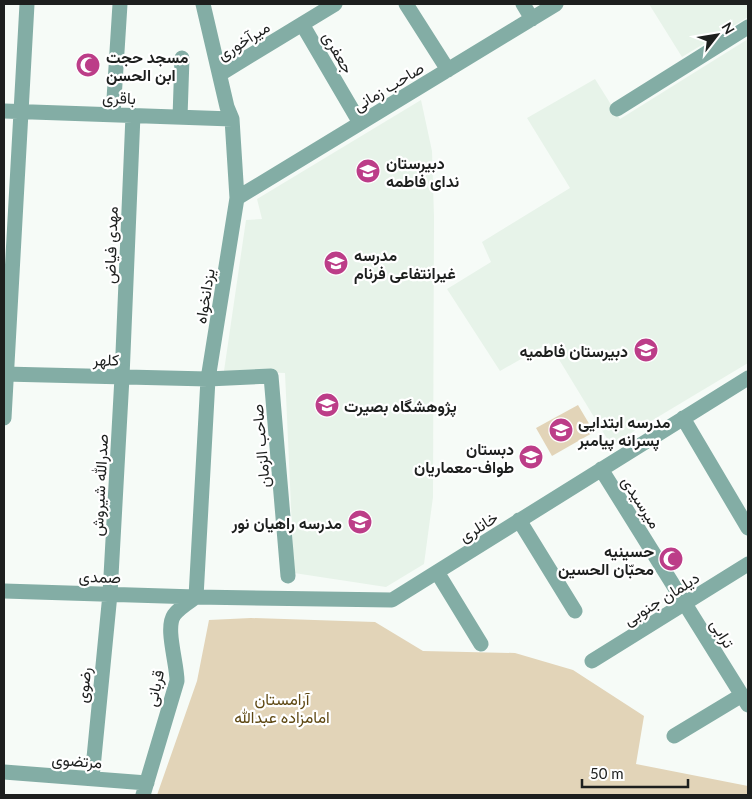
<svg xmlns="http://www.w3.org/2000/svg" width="752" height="799" viewBox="0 0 752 799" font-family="Lato,Vazirmatn,sans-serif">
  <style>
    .built { fill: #e7f3e9 }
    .green { fill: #e2d4b8 }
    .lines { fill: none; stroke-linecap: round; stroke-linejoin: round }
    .minor { stroke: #83ada5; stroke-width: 15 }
    .labels { text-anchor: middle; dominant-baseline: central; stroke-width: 4.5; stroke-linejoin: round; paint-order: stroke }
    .street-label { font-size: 16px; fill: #1d1f1e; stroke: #fff }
    .poi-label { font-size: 16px; font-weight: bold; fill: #1d1f1e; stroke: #fff; text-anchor: start }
    .park-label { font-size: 16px; fill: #5e4813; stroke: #fff }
  </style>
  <rect width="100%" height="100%" fill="#f6fbf7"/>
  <path class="built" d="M649,4H748V17L682,57Z
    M748,39V363L611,445L549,343L500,371L447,289L491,262L482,242L570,188L527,118L595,79L620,119Z
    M421,100L432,151L434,217L433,497L424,564L386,587L294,573L285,373L224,371L246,220L262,219L257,199Z"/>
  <path class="green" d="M578,405L594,432L552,456L536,428Z
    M251,618L375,622L423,651L515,653L573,670L644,716L636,764L748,786V795H157L197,681L209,620Z"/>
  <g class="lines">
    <path class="minor" d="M406,4L448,70
      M523,4L532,19
      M302,24L360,123
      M220,74L335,4
      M617,109L748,27
      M4,111L232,119
      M113,115L120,4
      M180,117L182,58
      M237,198L556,4
      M4,374L208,379L271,376L288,576
      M4,418L27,4
      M683,418L748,528
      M601,469L748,705
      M519,520L575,611
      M437,572L481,644
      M4,591L196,597L392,600L748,378
      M196,597L208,379L237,198L232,119L227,107L203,4
      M592,661L748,564
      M674,736L742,695
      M4,772L147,783
      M92,778L110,594L122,377L133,115
      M143,795L177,681C177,663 165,628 174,615C179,608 189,602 196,597"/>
  </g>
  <defs>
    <symbol id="mosque-disc" viewBox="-11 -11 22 22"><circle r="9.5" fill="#bc3d88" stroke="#fff"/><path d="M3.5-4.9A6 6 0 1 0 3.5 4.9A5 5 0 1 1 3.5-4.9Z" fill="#fff"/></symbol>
    <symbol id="school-disc" viewBox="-11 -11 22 22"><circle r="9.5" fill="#bc3d88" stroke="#fff"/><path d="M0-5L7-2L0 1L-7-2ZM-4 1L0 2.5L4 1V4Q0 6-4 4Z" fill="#fff"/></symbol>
  </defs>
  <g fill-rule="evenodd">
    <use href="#mosque-disc" x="74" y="51" width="28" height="28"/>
    <use href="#school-disc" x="354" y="157" width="28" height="28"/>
    <use href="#school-disc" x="322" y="249" width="28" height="28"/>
    <use href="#school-disc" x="632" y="336" width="28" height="28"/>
    <use href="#school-disc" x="313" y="391" width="28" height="28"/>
    <use href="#school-disc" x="547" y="416" width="28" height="28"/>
    <use href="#school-disc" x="517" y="443" width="28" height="28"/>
    <use href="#school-disc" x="346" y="508" width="28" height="28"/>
    <use href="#mosque-disc" x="657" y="545" width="28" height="28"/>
  </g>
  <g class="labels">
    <g class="street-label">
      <text transform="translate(243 40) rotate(-32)">میرآخوری</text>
      <text transform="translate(339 52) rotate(60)">جعفری</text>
      <text transform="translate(388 86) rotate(-31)">صاحب زمانی</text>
      <text transform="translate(119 97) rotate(2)">باقری</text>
      <text transform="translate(110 245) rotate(-88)">مهدی فیاض</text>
      <text transform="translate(204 296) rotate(-81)">یزدانخواه</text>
      <text transform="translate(106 359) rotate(1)">کلهر</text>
      <text transform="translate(260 446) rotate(-95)">صاحب الزمان</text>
      <text transform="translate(99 485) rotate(-87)">صدرالله شیروش</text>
      <text transform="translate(642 502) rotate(58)">میرسیدی</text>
      <text transform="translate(478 526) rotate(-32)">خانلری</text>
      <text transform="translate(100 576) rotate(2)">صمدی</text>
      <text transform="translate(661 598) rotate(-32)">دیلمان جنوبی</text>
      <text transform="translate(723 633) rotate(58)">ترابی</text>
      <text transform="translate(83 685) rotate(-84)">رضوی</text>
      <text transform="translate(154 688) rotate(-78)">قربانی</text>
      <text transform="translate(77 760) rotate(4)">مرتضوی</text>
    </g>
    <g class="poi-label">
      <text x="106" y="56">مسجد حجت<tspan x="106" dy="18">ابن الحسن</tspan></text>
      <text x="386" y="162">دبیرستان<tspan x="386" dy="18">ندای فاطمه</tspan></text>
      <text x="354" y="254">مدرسه<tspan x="354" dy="18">غیرانتفاعی فرنام</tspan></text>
      <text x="628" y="350" text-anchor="end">دبیرستان فاطمیه</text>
      <text x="344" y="405">پژوهشگاه بصیرت</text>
      <text x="578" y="421">مدرسه ابتدایی<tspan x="578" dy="18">پسرانه پیامبر</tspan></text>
      <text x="514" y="448" text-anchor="end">دبستان<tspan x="514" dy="18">طواف-معماریان</tspan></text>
      <text x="342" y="522" text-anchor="end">مدرسه راهیان نور</text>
      <text x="654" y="550" text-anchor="end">حسینیه<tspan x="654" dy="18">محبّان الحسین</tspan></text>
    </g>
    <g class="park-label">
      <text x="282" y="698">آرامستان<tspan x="282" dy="18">امامزاده عبدالله</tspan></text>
    </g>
  </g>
  <rect width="752" height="799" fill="none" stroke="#1d1f1e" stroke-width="10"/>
  <g transform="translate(717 35) rotate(59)" stroke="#ffffff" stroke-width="4" paint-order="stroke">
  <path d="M0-4L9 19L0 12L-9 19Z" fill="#1d1f1e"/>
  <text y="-8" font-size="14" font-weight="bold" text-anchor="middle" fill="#1d1f1e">N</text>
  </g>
  <path d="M582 779v8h106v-8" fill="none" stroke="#1d1f1e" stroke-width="2.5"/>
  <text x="590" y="779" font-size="15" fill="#1d1f1e" stroke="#ffffff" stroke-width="4" paint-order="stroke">50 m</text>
</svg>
